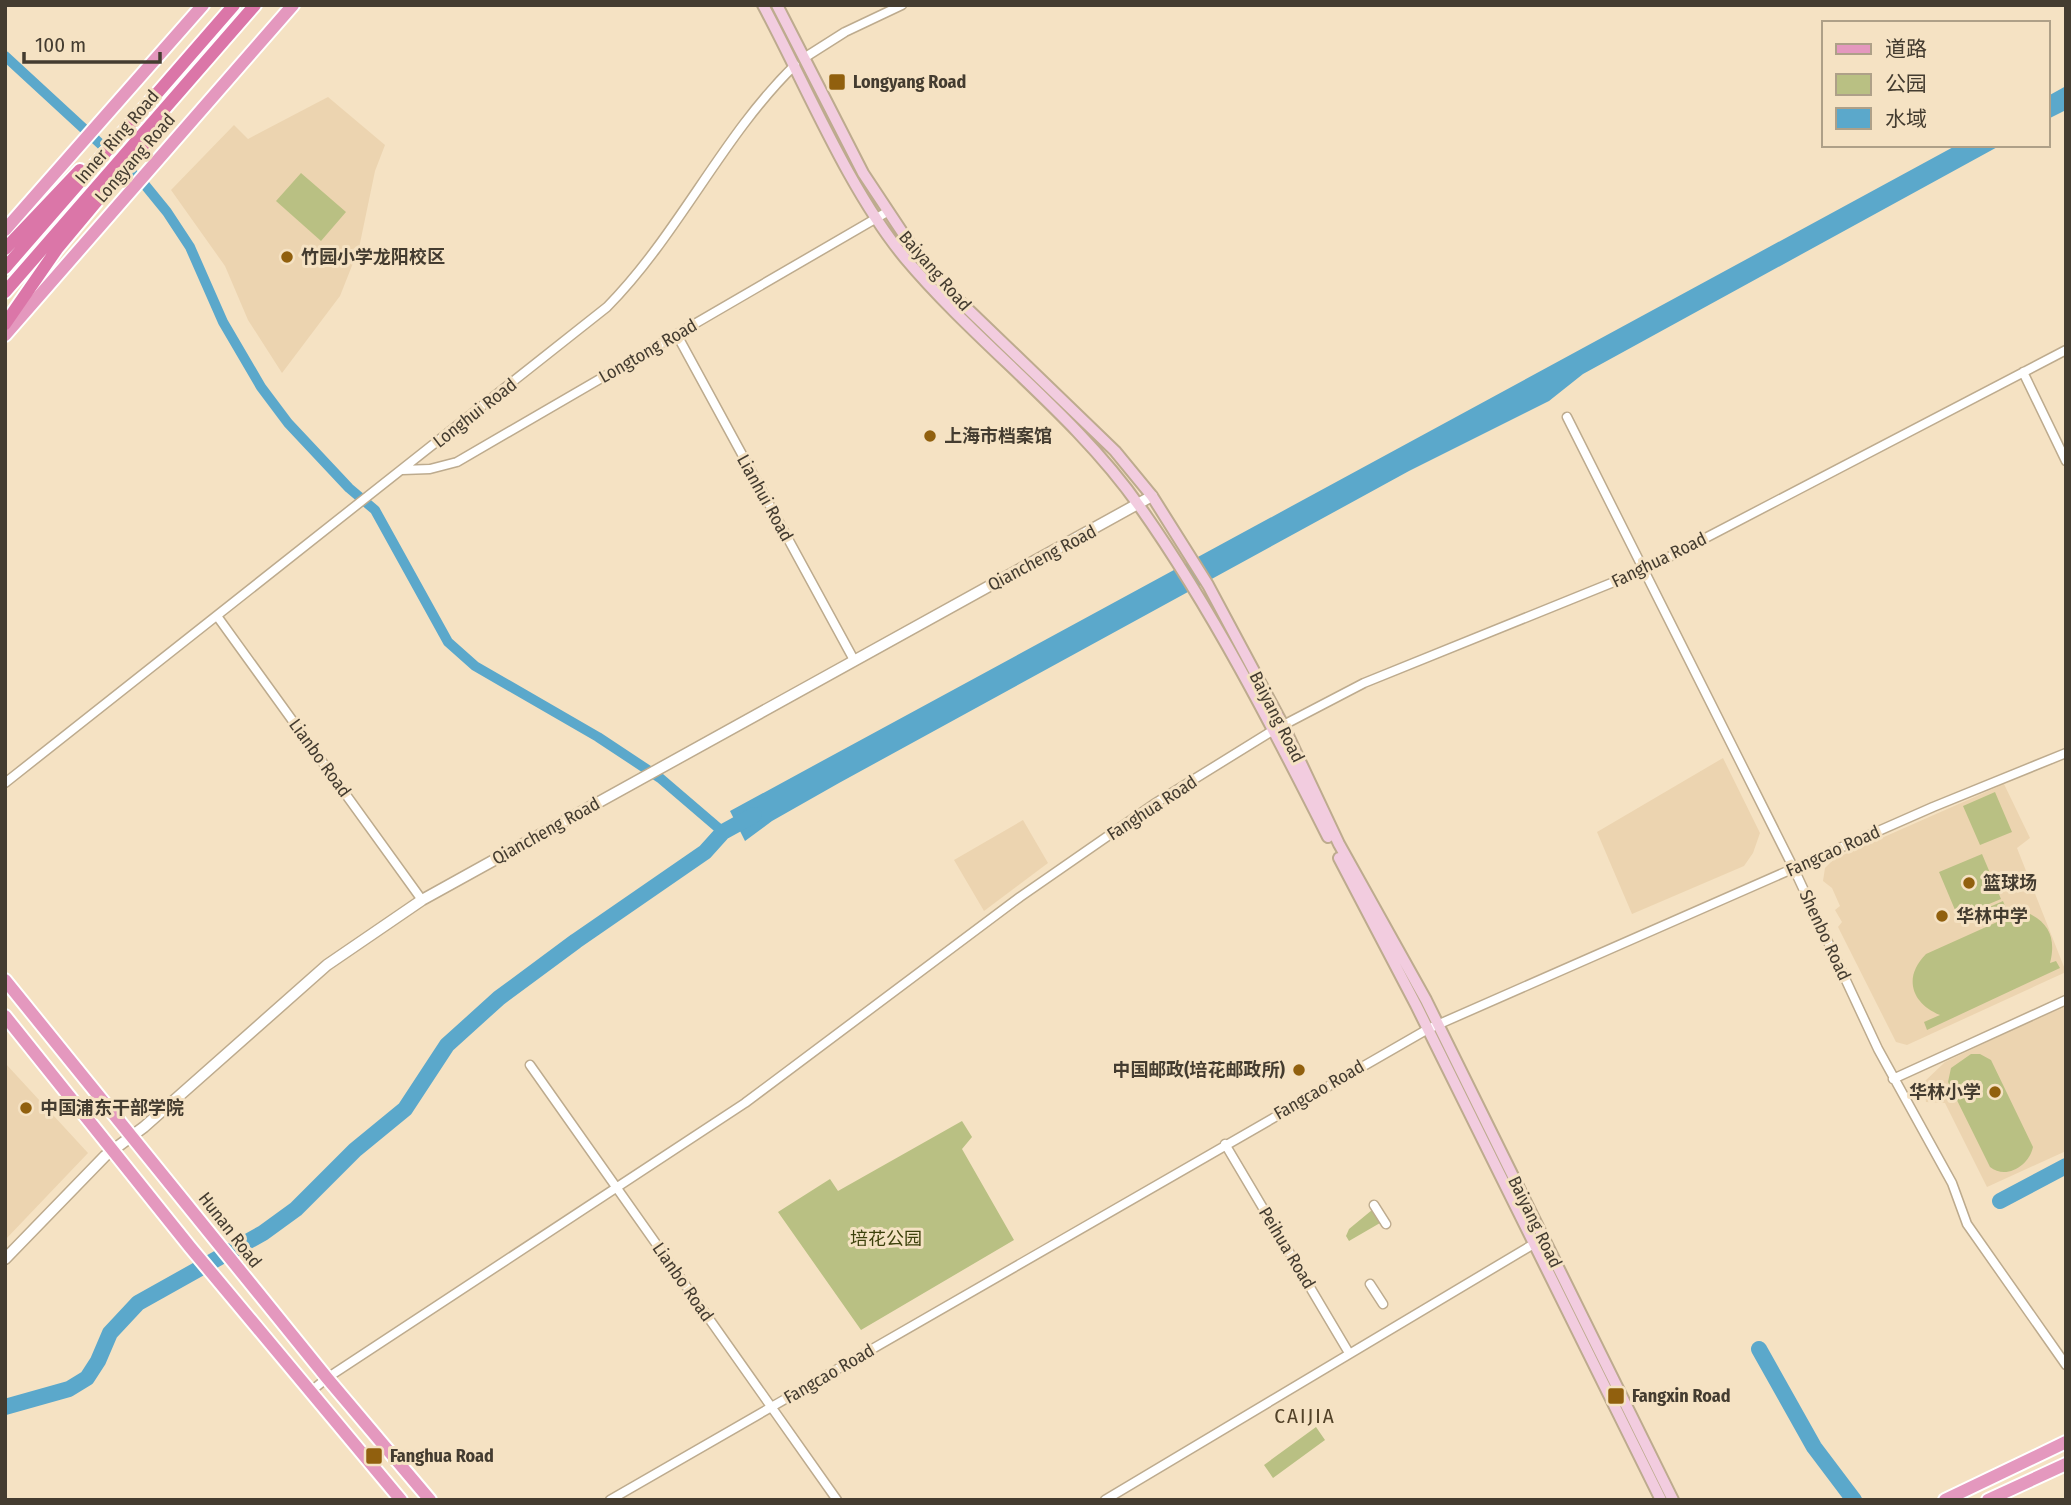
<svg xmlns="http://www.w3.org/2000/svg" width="2071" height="1505" viewBox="0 0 2071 1505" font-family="'Fira Sans Condensed','Noto Sans SC',sans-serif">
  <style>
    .built { fill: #ecd4b0 }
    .green { fill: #b9c083 }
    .water { fill: #5ba8cb }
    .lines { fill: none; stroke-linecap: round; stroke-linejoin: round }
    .canal { stroke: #5ba8cb; stroke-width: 10 }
    .river { stroke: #5ba8cb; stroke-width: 16 }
    .minor-casing { stroke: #bdab8e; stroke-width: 11 }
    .tertiary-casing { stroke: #bdab8e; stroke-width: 13 }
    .secondary-casing { stroke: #bdab8e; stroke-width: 14 }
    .primary-casing { stroke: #fff; stroke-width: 16 }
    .trunk-casing { stroke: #fff; stroke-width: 16 }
    .minor { stroke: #fff; stroke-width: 8 }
    .tertiary { stroke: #fff; stroke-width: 10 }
    .secondary { stroke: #f2ccdf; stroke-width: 10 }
    .primary { stroke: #e498be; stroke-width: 12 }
    .trunk { stroke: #db76a8; stroke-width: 12 }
    .poi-dot { fill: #91600e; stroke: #f5e2c3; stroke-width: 2.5 }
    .labels { text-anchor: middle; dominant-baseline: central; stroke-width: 6; stroke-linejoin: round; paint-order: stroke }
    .poi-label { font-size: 18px; font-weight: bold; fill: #443c30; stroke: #f5e2c3; text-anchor: start }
    .street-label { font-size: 18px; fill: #443c30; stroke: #f5e2c3 }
    .park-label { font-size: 18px; fill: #3d410c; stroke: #f5e2c3 }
    .quarter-label { font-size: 21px; letter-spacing: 2px; fill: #524228; stroke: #f5e2c3 }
  </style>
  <rect width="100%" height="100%" fill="#f5e2c3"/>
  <path class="built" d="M328,97L385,145L375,171L359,248L340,296L282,373L248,320L225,266L171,190L234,125L248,139Z
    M1723,758L1760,833L1753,853L1744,866L1632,914L1597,832Z
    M2004,784L2030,838L2017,848L2066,972L1907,1045L1896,1042L1838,927L1842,922L1835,910L1840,906L1832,888L1823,881L1825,868L1834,859Z
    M1023,820L1048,863L984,911L954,860Z
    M2066,1005V1151L1987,1187L1945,1103L1926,1102L1924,1082L1945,1062Z
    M5,1063L88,1153L5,1240Z"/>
  <path class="green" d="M301,173L346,212L321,241L276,201Z
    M1995,792L2012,832L1980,845L1963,806Z
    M1982,854L2001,899L1958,917L1939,872Z
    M2003,901L2008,913L1981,926L1976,913Z
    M2028,913C2050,923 2056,940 2050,963L2056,961L2060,968L1927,1030L1924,1022L1940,1015C1911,1003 1903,977 1926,954L2015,914Z
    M1971,1054H1980L1991,1060L2033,1147C2029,1166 2006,1180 1990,1167L1948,1082L1951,1068Z
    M962,1121L972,1137L962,1149L1014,1240L861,1330L778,1212L830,1179L838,1191Z
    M1372,1210L1380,1223L1349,1241L1346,1236L1349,1229Z
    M1316,1427L1325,1440L1273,1478L1264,1465Z"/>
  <path class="water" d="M2066,86V110L2048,119V96Z
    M1957,145H2001L1583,374L1549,401L1409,471L839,783L772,821L745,841L730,811Z"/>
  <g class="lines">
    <path class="canal" d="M5,56L145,185L167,212L190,247L223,322L261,387L288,423L349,488L375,510L448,642L475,666L598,737L660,778L723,832"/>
    <path class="river" d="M2000,1201L2066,1166
      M1759,1349L1814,1447L1854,1500
      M5,1407L69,1389L87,1378L98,1361L110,1333L138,1303L263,1233L296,1209L355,1150L405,1109L447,1045L499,998L576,941L705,852L723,832L754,815"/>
    <defs>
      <path id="minor" d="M804,58L845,32L902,5
        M677,335L854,660
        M2023,372L2066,461
        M1567,417L1794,869L1878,1049L1952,1183L1967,1224L2066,1365
        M402,470L430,469L457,462L887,212
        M217,616L422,900
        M5,783L607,307C679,234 722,136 795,65
        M530,1065L837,1500
        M1893,1079L2066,1000
        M1225,1144L1349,1353
        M1374,1205L1386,1224
        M1370,1284L1383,1304
        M310,1392L327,1378L745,1103L1020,897L1154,804L1272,731L1364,683L1646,569L2066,350
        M610,1500L1428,1029L1933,807L2066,753
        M1105,1500L1537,1242"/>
      <path id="tertiary" d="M5,1259L105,1156L144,1127L327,965L422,900L1152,496"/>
      <path id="secondary" d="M763,5C806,85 848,189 905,258C978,345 1075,414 1140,507C1212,609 1272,726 1328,837
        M777,5L863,173L916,253L948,290L1115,451L1152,496L1208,585L1283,725L1339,844L1426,1000L1673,1500
        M1339,858L1416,1005L1661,1500"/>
      <path id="primary" d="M5,230L203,5
        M5,335L293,5
        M5,980L327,1378L430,1500
        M5,1016L190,1247L401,1500
        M1945,1500L2066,1442
        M1988,1500L2066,1464"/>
      <path id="trunk" d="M5,249L80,170
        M5,268L234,5
        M5,292L255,5
        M5,324L57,249L148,140"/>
    </defs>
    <use href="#minor" class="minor-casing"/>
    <use href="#tertiary" class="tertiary-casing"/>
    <use href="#secondary" class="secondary-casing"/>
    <use href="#primary" class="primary-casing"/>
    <use href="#trunk" class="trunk-casing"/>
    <use href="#minor" class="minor"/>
    <use href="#tertiary" class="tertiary"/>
    <use href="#secondary" class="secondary"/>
    <use href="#primary" class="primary"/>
    <use href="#trunk" class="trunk"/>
  </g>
  <g class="poi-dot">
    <rect x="828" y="73" width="18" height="18" rx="3.5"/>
    <circle cx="287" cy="257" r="7"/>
    <circle cx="930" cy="436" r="7"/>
    <circle cx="1969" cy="883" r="7"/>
    <circle cx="1942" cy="916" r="7"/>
    <circle cx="1299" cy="1070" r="7"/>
    <circle cx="1995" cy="1092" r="7"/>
    <circle cx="26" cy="1108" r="7"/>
    <rect x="1607" y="1387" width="18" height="18" rx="3.5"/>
    <rect x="365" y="1447" width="18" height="18" rx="3.5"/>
  </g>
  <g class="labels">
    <g class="poi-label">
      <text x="853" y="82">Longyang Road</text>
      <text x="301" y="257">竹园小学龙阳校区</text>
      <text x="944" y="436">上海市档案馆</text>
      <text x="1983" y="883">篮球场</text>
      <text x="1956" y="916">华林中学</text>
      <text x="1285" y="1070" text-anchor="end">中国邮政(培花邮政所)</text>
      <text x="1981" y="1092" text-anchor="end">华林小学</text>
      <text x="40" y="1108">中国浦东干部学院</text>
      <text x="1632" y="1396">Fangxin Road</text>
      <text x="390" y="1456">Fanghua Road</text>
    </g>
    <g class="street-label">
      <text transform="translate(117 137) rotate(-49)">Inner Ring Road</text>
      <text transform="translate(135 158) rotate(-49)">Longyang Road</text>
      <text transform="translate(935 271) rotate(49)">Baiyang Road</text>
      <text transform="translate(648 351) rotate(-30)">Longtong Road</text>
      <text transform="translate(475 413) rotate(-38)">Longhui Road</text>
      <text transform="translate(765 498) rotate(61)">Lianhui Road</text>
      <text transform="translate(1042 558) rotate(-28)">Qiancheng Road</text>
      <text transform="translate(1659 560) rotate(-26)">Fanghua Road</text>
      <text transform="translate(1277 717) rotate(63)">Baiyang Road</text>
      <text transform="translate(320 758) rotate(54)">Lianbo Road</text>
      <text transform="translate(1152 808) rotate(-33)">Fanghua Road</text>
      <text transform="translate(546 831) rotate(-29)">Qiancheng Road</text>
      <text transform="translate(1833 851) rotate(-24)">Fangcao Road</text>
      <text transform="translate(1825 935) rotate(65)">Shenbo Road</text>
      <text transform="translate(1319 1090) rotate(-30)">Fangcao Road</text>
      <text transform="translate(1535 1222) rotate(64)">Baiyang Road</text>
      <text transform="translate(230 1230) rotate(52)">Hunan Road</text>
      <text transform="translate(1287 1248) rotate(59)">Peihua Road</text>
      <text transform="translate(683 1282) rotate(55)">Lianbo Road</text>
      <text transform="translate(829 1374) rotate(-30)">Fangcao Road</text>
    </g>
    <g class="park-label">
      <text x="886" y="1239">培花公园</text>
    </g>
    <g class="quarter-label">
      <text x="1305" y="1416">CAIJIA</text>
    </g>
  </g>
  <rect width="2071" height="1505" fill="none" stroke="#443c30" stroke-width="14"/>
  <rect x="1822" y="21" width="228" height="126" fill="#f5e2c3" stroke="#aea088" stroke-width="2"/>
  <rect x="1836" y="44" width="35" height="10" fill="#e498be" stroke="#aea088" stroke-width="2"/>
  <text x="1885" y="56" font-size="21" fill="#443c30">道路</text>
  <rect x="1836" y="74" width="35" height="21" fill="#b9c083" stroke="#aea088" stroke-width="2"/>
  <text x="1885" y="91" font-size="21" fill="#443c30">公园</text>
  <rect x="1836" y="108" width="35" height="21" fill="#5ba8cb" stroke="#aea088" stroke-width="2"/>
  <text x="1885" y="126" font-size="21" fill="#443c30">水域</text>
  <path d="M24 52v10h136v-10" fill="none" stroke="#443c30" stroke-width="3.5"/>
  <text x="35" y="52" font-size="21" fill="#443c30" stroke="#f5e2c3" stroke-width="5" paint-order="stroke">100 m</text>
</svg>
